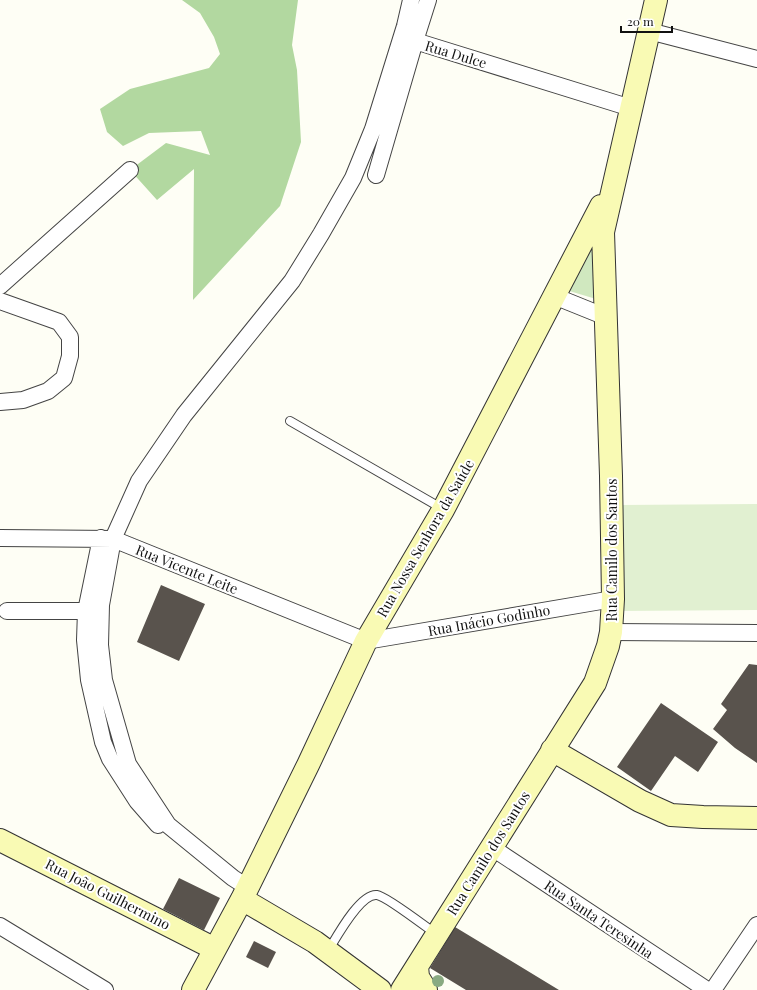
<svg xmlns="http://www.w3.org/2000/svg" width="757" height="990" viewBox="0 0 757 990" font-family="'Playfair Display',serif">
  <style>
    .green { fill: #d0e8bf }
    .forest { fill: #b2d8a0 }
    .pitch { fill: #e1f0d1 }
    .building { fill: #59534d }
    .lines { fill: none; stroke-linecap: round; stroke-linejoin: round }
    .lane-casing { stroke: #444; stroke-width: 10 }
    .street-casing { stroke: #444; stroke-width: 18 }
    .secondary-casing { stroke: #333; stroke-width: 24 }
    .lane { stroke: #fff; stroke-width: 8 }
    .street { stroke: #fff; stroke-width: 16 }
    .secondary { stroke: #f9fab4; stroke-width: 22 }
    .tree { fill: #89aa82 }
    .labels { text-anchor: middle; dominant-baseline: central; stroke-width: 4; stroke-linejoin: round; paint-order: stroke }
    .street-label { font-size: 14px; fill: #111; stroke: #fff }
  </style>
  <rect width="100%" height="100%" fill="#fefef5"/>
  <path class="green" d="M597,227L596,299L566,290Z"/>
  <path class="forest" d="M182,0H298L292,45L297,70L301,142L280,206L193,300L194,169L157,200L130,170L166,143L210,155L201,131L149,133L123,146L107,132L100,109L130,89L209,68L220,54L214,37L200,13Z"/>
  <path class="pitch" d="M757,504V610L619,611V505Z"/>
  <path class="building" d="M161,585L205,604L179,661L137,642Z
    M749,664L757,665V763L735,748L713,729L727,710L721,704Z
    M661,703L718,742L698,772L675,756L651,791L617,767Z
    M179,878L220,898L204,930L163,909Z
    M455,927L559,990H466L430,968Z
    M254,941L276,952L268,968L246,957Z"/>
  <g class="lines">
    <defs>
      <path id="lane" d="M290,421L443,509
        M328,951C336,938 360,893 377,895C386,896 426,927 436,934"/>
      <path id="street" d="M649,31L757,59
        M404,41H415L428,0
        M376,175L415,41L631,108
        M0,286L130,170
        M554,296L606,317
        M0,301L59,322L70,337V356L64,378L48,391L23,400L0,402
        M0,538L113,539L366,641L613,599
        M101,538L86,611L85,640L89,680L103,742L110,759L137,801L158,825
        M7,611H86
        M611,632L757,633
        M491,847L707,990
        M247,887L233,878L168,825L128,764L104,680L100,645L101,605L113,539L139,481L184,415L292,281L321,234L353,178L373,129L405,26L411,0
        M0,926L105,990
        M713,990L757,925"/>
      <path id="secondary" d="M552,750L640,801L671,815L703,817L757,818
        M0,840L215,949
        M242,899L315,942L380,990
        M417,966L418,977L426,990
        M193,990L242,899L308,765L366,641L443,510L601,206
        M402,990L595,683L608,646L611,632L613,599L611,476L603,232L656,0"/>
    </defs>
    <use href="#lane" class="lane-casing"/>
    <use href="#street" class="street-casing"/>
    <use href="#secondary" class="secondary-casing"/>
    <use href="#lane" class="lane"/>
    <use href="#street" class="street"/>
    <use href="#secondary" class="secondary"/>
  </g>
  <circle class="tree" cx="438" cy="981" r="6"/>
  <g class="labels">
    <g class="street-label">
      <text transform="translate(456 54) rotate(17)">Rua Dulce</text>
      <text transform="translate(425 538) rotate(-60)">Rua Nossa Senhora da Saúde</text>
      <text transform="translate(611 550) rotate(-90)">Rua Camilo dos Santos</text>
      <text transform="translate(187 569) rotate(22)">Rua Vicente Leite</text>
      <text transform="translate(489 620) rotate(-10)">Rua Inácio Godinho</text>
      <text transform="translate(488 853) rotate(-58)">Rua Camilo dos Santos</text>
      <text transform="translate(108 894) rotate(27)">Rua João Guilhermino</text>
      <text transform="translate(599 919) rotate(34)">Rua Santa Teresinha</text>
    </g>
  </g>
  <path d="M621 26v6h51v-6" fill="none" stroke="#111111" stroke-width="2"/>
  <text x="627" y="26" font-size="12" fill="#111111" stroke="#ffffff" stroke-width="3" paint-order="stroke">20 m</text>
</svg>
